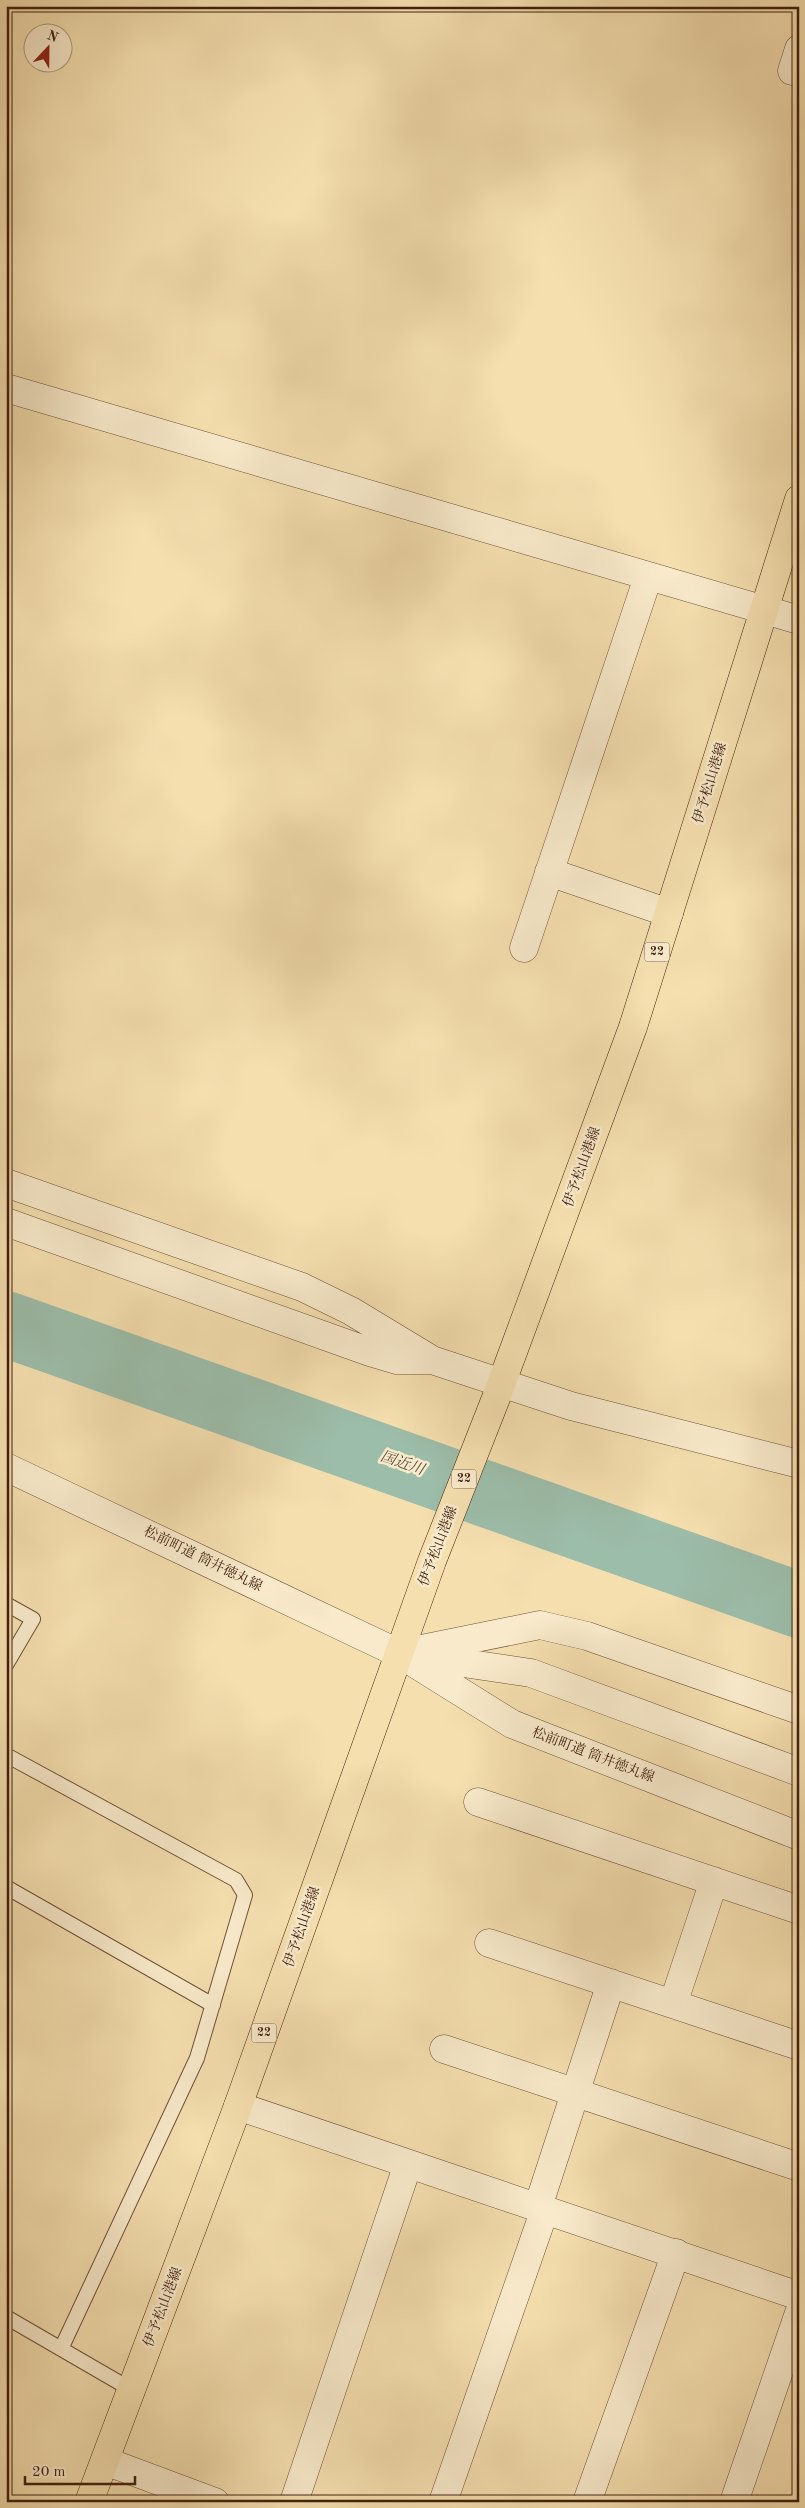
<svg xmlns="http://www.w3.org/2000/svg" width="805" height="2508" viewBox="0 0 805 2508" font-family="'Old Standard TT','Noto Serif JP',serif">
  <style>
    .lines { fill: none; stroke-linecap: round; stroke-linejoin: round }
    .river { stroke: #9cbdaa; stroke-width: 66 }
    .service-casing { stroke: #6f5038; stroke-width: 16 }
    .minor-casing { stroke: #6f5038; stroke-width: 29 }
    .tertiary-casing { stroke: #6f5038; stroke-width: 29 }
    .primary-casing { stroke: #422010; stroke-width: 29 }
    .service { stroke: #f8eacb; stroke-width: 14 }
    .minor { stroke: #f8eacb; stroke-width: 28 }
    .tertiary { stroke: #f8eacb; stroke-width: 28 }
    .primary { stroke: #f5dfaf; stroke-width: 28 }
    .labels { text-anchor: middle; dominant-baseline: central; stroke-width: 5; stroke-linejoin: round; paint-order: stroke }
    .shield { fill: #f8eacb; stroke: #795d48; stroke-width: 1 }
    .shield-label { font-size: 12px; font-weight: bold; fill: #422010 }
    .street-label { font-size: 14px; fill: #422010; stroke: #f8eacb }
    .water-label { font-size: 15px; font-style: italic; fill: #5d4f3e; stroke: #f8eacb }
  </style>
  <rect width="100%" height="100%" fill="#f5dfaf"/>
  <filter id="stains"><feTurbulence type="fractalNoise" baseFrequency=".004" numOctaves="4"/><feColorMatrix values="0 0 0 0 .2 0 0 0 0 .09 0 0 0 0 .02 0 0 0 .5 -.17"/></filter>
  <radialGradient id="worn" r=".72"><stop offset=".6" stop-color="#630" stop-opacity="0"/><stop offset="1" stop-color="#630" stop-opacity=".3"/></radialGradient>
  <g class="lines">
    <path class="river" d="M6,1324L799,1605"/>
    <defs>
      <path id="service" d="M6,1604L33,1619L6,1665
        M6,1755L236,1880L245,1895L197,2058L61,2349
        M6,1887L213,2005
        M6,2317L132,2390"/>
      <path id="minor" d="M792,71L799,49
        M6,388L799,620
        M549,872L669,913
        M524,948L648,577
        M6,1183L302,1287L351,1311L432,1360L571,1406L799,1464
        M6,1222L370,1352L397,1360H431
        M402,1653L540,1625L587,1636L799,1710
        M478,1802L799,1910
        M489,1943L799,2046
        M673,2004L714,1881
        M444,2049L799,2167
        M238,2106L799,2296
        M538,2207L611,1983
        M105,2461L215,2502
        M294,2502L408,2164
        M443,2502L545,2209
        M587,2502L676,2253
        M734,2502L799,2313"/>
      <path id="tertiary" d="M6,1467L398,1653L512,1724L799,1836
        M409,1655L531,1673L799,1772"/>
      <path id="primary" d="M89,2502L238,2106L432,1561L496,1398L633,1027L799,499"/>
    </defs>
    <use href="#service" class="service-casing"/>
    <use href="#minor" class="minor-casing"/>
    <use href="#tertiary" class="tertiary-casing"/>
    <use href="#primary" class="primary-casing"/>
    <use href="#service" class="service"/>
    <use href="#minor" class="minor"/>
    <use href="#tertiary" class="tertiary"/>
    <use href="#primary" class="primary"/>
  </g>
  <g class="labels">
    <g class="shield">
      <rect x="644.5" y="942.5" width="25" height="19" rx="4"/>
      <rect x="451.5" y="1469.5" width="25" height="19" rx="4"/>
      <rect x="251.5" y="2023.5" width="25" height="19" rx="4"/>
    </g>
    <g class="shield-label">
      <text x="657" y="952">22</text>
      <text x="464" y="1479">22</text>
      <text x="264" y="2033">22</text>
    </g>
    <g class="street-label">
      <text transform="translate(710 783) rotate(-73)">伊予松山港線</text>
      <text transform="translate(582 1167) rotate(-70)">伊予松山港線</text>
      <text transform="translate(438 1546) rotate(-69)">伊予松山港線</text>
      <text transform="translate(203 1559) rotate(26)">松前町道 筒井徳丸線</text>
      <text transform="translate(593 1755) rotate(21)">松前町道 筒井徳丸線</text>
      <text transform="translate(302 1927) rotate(-71)">伊予松山港線</text>
      <text transform="translate(163 2307) rotate(-69)">伊予松山港線</text>
    </g>
    <g class="water-label">
      <text transform="translate(402 1464) rotate(19)">国近川</text>
    </g>
  </g>
  <rect width="805" height="2508" fill="none" stroke="#f5dfaf" stroke-width="25"/>
  <rect x="8" y="8" width="790" height="2493" fill="none" stroke="#422010" stroke-width="2.5"/>
  <rect x="12" y="12" width="780" height="2483" fill="none" stroke="#422010"/>
  <g transform="translate(48 48) rotate(22)"><circle r="24" fill="#f8eacb" stroke="#af9980"/>
  <path d="M0-4L9 19L0 12L-9 19Z" fill="#8f2418"/>
  <text y="-8" font-size="14" font-weight="bold" text-anchor="middle" fill="#422010">N</text>
  </g>
  <path d="M25 2476v8h110v-8" fill="none" stroke="#422010" stroke-width="2.5"/>
  <text x="32" y="2476" font-size="15" fill="#422010" stroke="#f8eacb" stroke-width="4" paint-order="stroke">20 m</text>
  <rect width="100%" height="100%" filter="url(#stains)"/>
  <rect width="100%" height="100%" fill="url(#worn)"/>
</svg>
